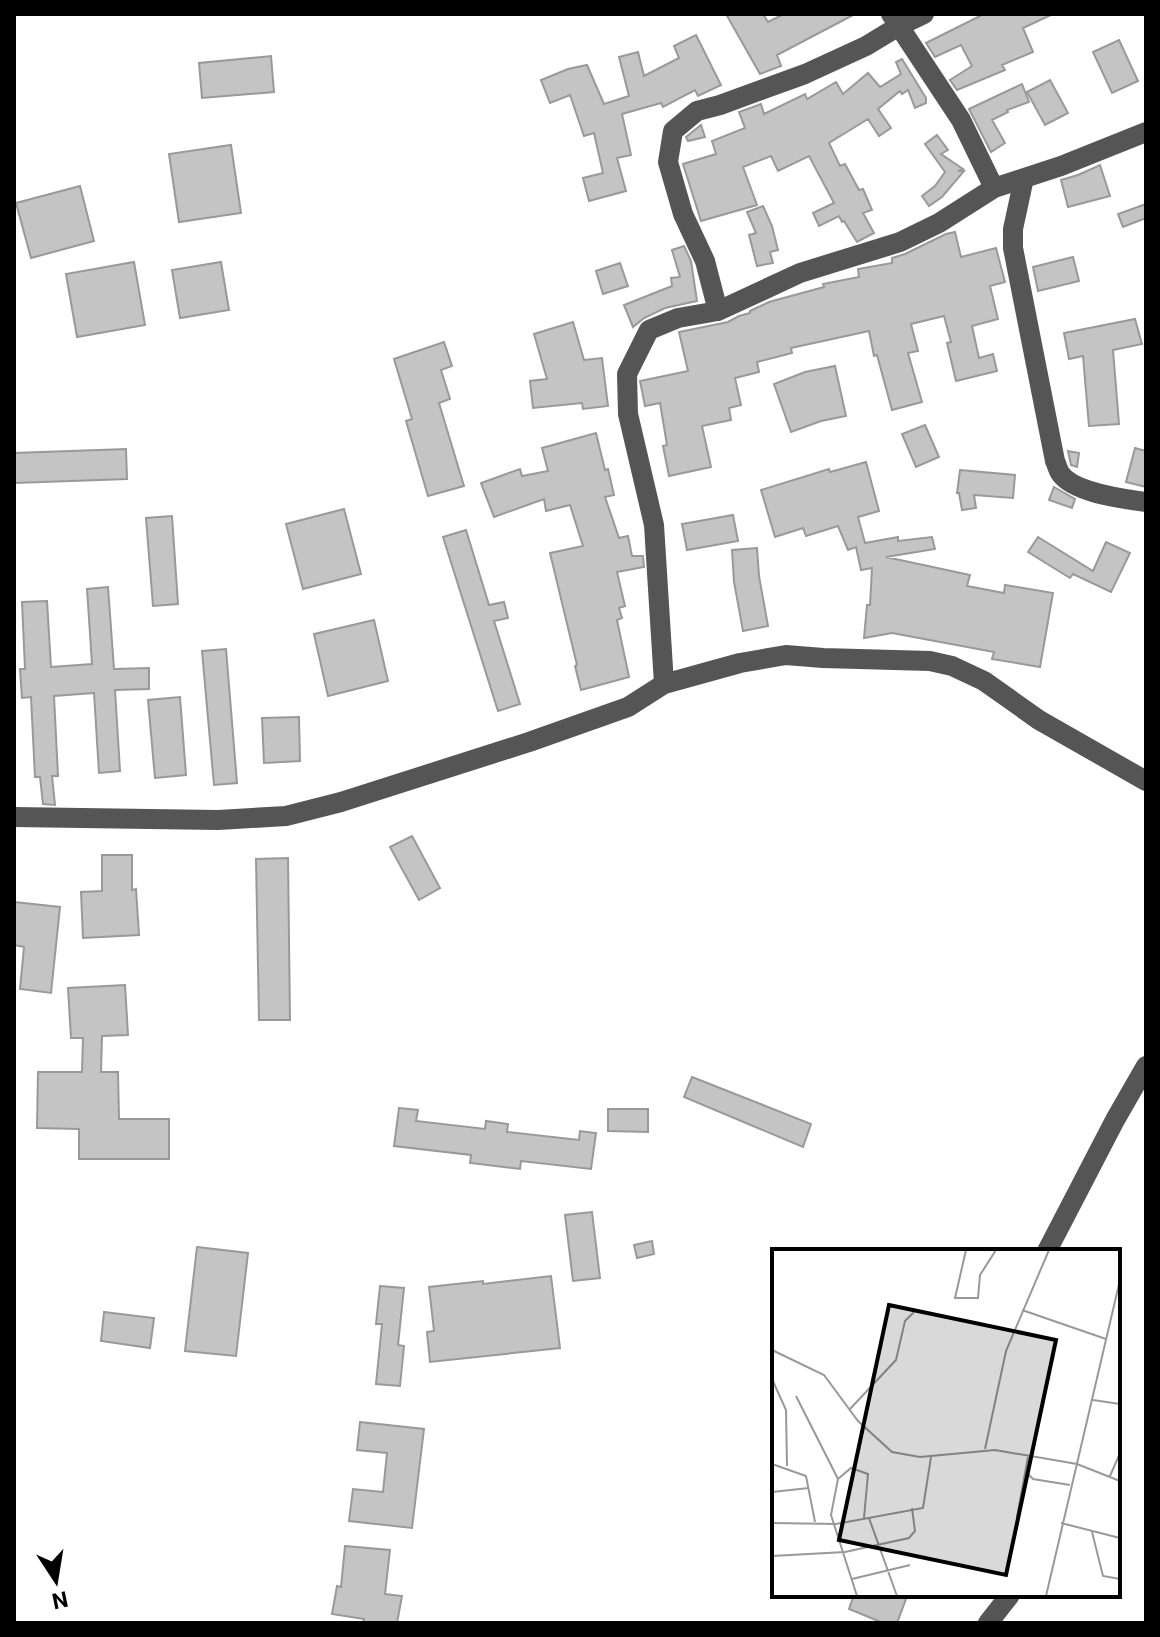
<svg xmlns="http://www.w3.org/2000/svg" width="1160" height="1637" viewBox="0 0 1160 1637" font-family="Roboto,sans-serif">
  <style>
    .building { fill: #c4c4c4; stroke: #999; stroke-width: 2 }
    .lines { fill: none; stroke-linecap: round; stroke-linejoin: round }
    .minor { stroke: #555; stroke-width: 20 }
    .inset-road { fill: none; stroke: #999; stroke-width: 2 }
    .view { fill: #000; fill-opacity: 0.15; stroke: #000; stroke-width: 4 }
    .inset-edge { fill: none; stroke: #000; stroke-width: 4 }
  </style>
  <rect width="100%" height="100%" fill="#fff"/>
  <path class="building" d="M726,14H763L768,22L784,14H855L777,55L781,66L760,74Z
    M984,14H1053L1023,28L1033,52L1002,65L1005,70L957,90L950,80L972,66L961,45L935,57L926,43Z
    M696,35L721,85L698,96L695,90L663,107L661,103L622,114L631,155L617,158L626,191L589,201L583,178L603,173L594,133L584,136L570,95L550,103L541,80L568,69L587,65L604,104L629,96L619,57L638,52L644,76L679,58L674,46Z
    M1119,40L1138,81L1112,93L1093,52Z
    M271,56L274,92L202,98L199,63Z
    M902,59L926,98V103L915,108L908,90L902,94L900,91L878,109L891,128L879,136L868,119L829,143L840,166L845,164L859,190L863,189L872,210L863,213L874,233L857,242L844,221L842,222L839,216L819,226L813,213L834,203L809,156L778,171L771,156L743,167L757,205L701,221L683,164L716,154L712,141L745,128L739,112L761,104L764,114L805,94L807,99L836,82L843,94L868,73L880,87L901,74L896,62Z
    M1050,80L1068,113L1045,125L1027,92Z
    M1022,84L1029,102L1007,110L1008,112L992,120L1005,143L991,152L969,109Z
    M701,125L705,137L688,141L686,137Z
    M937,135L948,150L941,154L963,169L958,171H964L942,197L929,206L922,196L935,186L945,172L925,144Z
    M231,145L241,213L179,222L169,154Z
    M1100,165L1110,196L1068,207L1061,180L1078,175Z
    M80,186L94,241L31,258L16,203Z
    M1146,204V218L1123,227L1118,214Z
    M763,206L772,226L778,250L770,252L773,263L757,266L749,235L756,233L747,212Z
    M955,232L961,257L996,248L1005,282L990,286L998,319L972,326L979,358L993,354L997,371L956,381L947,343L951,342L944,316L911,324L918,351L908,353L922,402L892,410L877,355L874,356L869,331L791,348L792,353L757,362L759,372L735,378L741,405L729,408L731,420L702,426L711,467L669,476L663,446L667,445L660,403L645,406L640,381L688,371L679,332L728,322L739,316L750,313V311L769,302L824,287L823,284L859,277L858,269L892,263V258L905,254L946,234Z
    M684,246L691,261L697,301L665,308L644,318L633,327L624,305L672,286L671,278L680,277L672,250Z
    M1073,257L1079,281L1038,291L1033,267Z
    M134,262L145,325L77,337L66,274Z
    M221,262L229,310L180,318L172,270Z
    M620,263L628,286L603,294L596,271Z
    M1135,319L1142,344L1113,350L1119,424L1089,426L1083,356L1069,359L1064,333Z
    M573,322L584,360L602,358L608,406L583,409L582,403L533,408L530,381L547,379L534,334Z
    M444,342L452,366L441,370L450,399L439,403L464,486L428,496L406,421L412,419L394,359Z
    M835,366L846,416L821,421L791,432L774,384L805,372Z
    M925,425L939,457L916,467L902,434Z
    M596,433L605,470L608,469L614,495L605,497L619,538L628,536L632,556H643L644,567L617,572L625,606L619,608L622,618L617,620L629,677L581,690L575,666L577,665L550,553L583,546L570,505L546,511L544,499L494,517L481,483L520,469L522,476L548,471L542,448Z
    M1135,448L1146,451V487L1126,482Z
    M126,449L127,479L15,483L14,453Z
    M1068,451L1079,453L1077,467L1071,465Z
    M866,462L879,511L858,517L865,543L898,537V541L932,537L935,549L886,557L970,575L967,586L1004,593L1005,585L1053,593L1040,667L992,659L994,652L892,633L864,638L867,605H870L872,568L861,570L856,547L848,550L838,526L806,536L803,528L775,537L761,490L829,469L830,472Z
    M960,470L1015,475L1013,498L974,495L976,508L962,510L959,493H957Z
    M1054,487L1075,499L1072,508L1049,500Z
    M344,509L361,574L303,589L286,524Z
    M733,515L738,541L687,550L682,524Z
    M172,516L178,604L153,606L146,518Z
    M466,530L489,605L504,602L508,618L494,621L520,704L498,711L443,537Z
    M1038,537L1093,571L1106,542L1130,553L1111,592L1073,574L1070,578L1028,552Z
    M757,548L759,576L768,626L743,631L734,582L732,550Z
    M108,587L114,669L149,668V689L115,690L120,771L99,773L94,693L54,696L58,776H52L55,805L43,804L40,777H35L31,697L22,698L20,669H25L22,602L47,601L51,667L92,664L87,589Z
    M374,620L388,681L328,696L314,634Z
    M226,649L237,783L214,785L202,651Z
    M180,697L186,775L155,778L148,700Z
    M299,717L300,761L264,763L262,718Z
    M412,836L440,888L419,900L390,847Z
    M102,855H132V890L136,889L139,935L83,938L81,892L102,891Z
    M288,858L290,1020H259L256,859Z
    M14,902L60,907L51,993L20,989L24,947L14,945Z
    M125,985L128,1035L102,1036L101,1072H118L119,1119H169V1159H79V1129L37,1128L38,1072H82L83,1038H71L68,988Z
    M692,1077L811,1124L803,1147L684,1097Z
    M399,1108L418,1110L416,1121L485,1129L486,1121L508,1124L507,1132L579,1140L580,1131L596,1133L591,1169L521,1161L520,1169L470,1163L471,1155L394,1146Z
    M608,1109H648V1132L608,1131Z
    M592,1212L600,1278L573,1281L565,1215Z
    M652,1241L654,1254L637,1258L634,1245Z
    M197,1247L248,1253L236,1356L185,1351Z
    M551,1276L560,1348L430,1362L427,1332L434,1331L429,1287L483,1281V1284Z
    M380,1286L404,1288L398,1345L404,1346L400,1386L376,1384L382,1324H376Z
    M104,1312L154,1318L150,1348L101,1341Z
    M360,1422L424,1429L412,1528L349,1521L353,1489L383,1492L387,1453L357,1450Z
    M345,1546L390,1550L385,1594L402,1596L397,1623H363L364,1619L332,1614L337,1586L341,1587Z
    M854,1595H897L906,1599L897,1623H883L849,1609Z"/>
  <g class="lines">
    <path class="minor" d="M891,14L961,120L994,188
      M1024,178L1013,229V248L1055,461C1057,465 1058,470 1060,473C1073,493 1124,499 1146,502
      M718,311L705,261L683,214L668,162L673,131L697,111L720,105L805,74L866,46L899,26L924,14
      M664,684L654,525L628,414L627,374L649,330L678,318L718,311L800,273L900,242L939,223L994,188L1061,166L1146,132
      M14,817L218,820L286,816L341,802L529,742L628,707L664,684L740,663L786,655L823,658L930,661L952,666L984,681L1039,720L1146,781
      M1047,1251L1115,1120L1146,1066
      M988,1623L1010,1595"/>
  </g>
  <g transform="translate(772 1249)">
    <rect width="348" height="348" fill="#fff"/>
    <path class="inset-road" d="M194,1L183,49H206L208,26L224,1M250,61L334,90M0,101L52,126L86,172L120,203L148,208L223,201L305,215L348,232M0,130L14,161L15,217M24,147L66,230L59,266L85,347M321,151L348,155M78,160L124,111L133,72L142,63M213,200L234,102L277,1M0,215L34,227L43,273M255,224L261,230L298,236M338,227L348,204M66,230L79,219L96,225L92,269M0,243L37,239M245,268L256,208M97,269L125,347M0,274L64,275L151,259L159,208M289,274L348,289M320,283L331,327L348,330M0,307L73,303L137,289L143,282L140,259M80,330L138,316M274,347L348,31"/>
    <path class="view" d="M117,56L284,91L234,326L67,291Z"/>
    <rect width="348" height="348" class="inset-edge"/>
  </g>
  <rect width="1160" height="1637" fill="none" stroke="#000000" stroke-width="32"/>
  <g transform="translate(56 1581) rotate(168)" stroke="#ffffff" stroke-width="6" paint-order="stroke">
  <path d="M0-6L14 30L0 20L-14 30Z" fill="#000000"/>
  <text y="-12" font-size="22" font-weight="bold" text-anchor="middle" fill="#000000">N</text>
  </g>
</svg>
